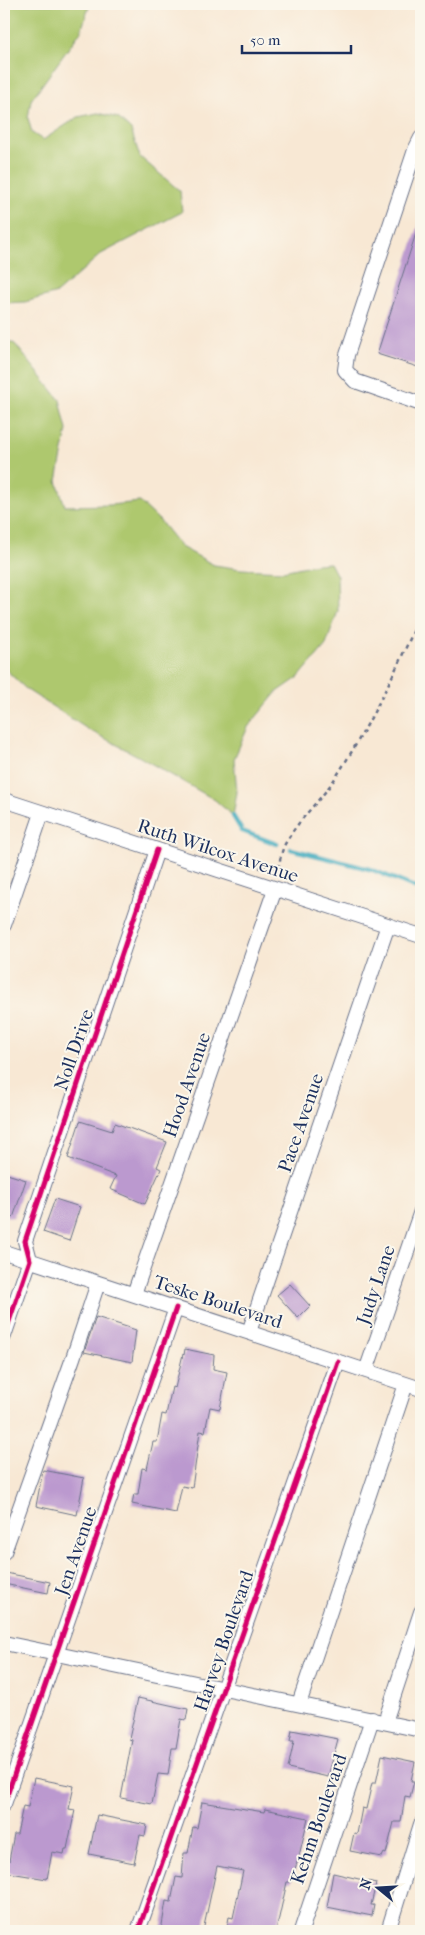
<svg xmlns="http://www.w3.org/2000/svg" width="425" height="1935" viewBox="0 0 425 1935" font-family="'IM FELL French Canon',serif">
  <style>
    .green { fill: #aec86e; stroke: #647c66 }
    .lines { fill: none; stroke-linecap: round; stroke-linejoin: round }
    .stream { stroke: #3eaabe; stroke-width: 4.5 }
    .building { fill: #bb99cf }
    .minor-casing { stroke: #687087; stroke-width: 16 }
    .path { stroke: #687087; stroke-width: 2.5; stroke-dasharray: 4 4; stroke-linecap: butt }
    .minor { stroke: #fff; stroke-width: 14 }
    .cycleway-casing { stroke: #fbf7ec; stroke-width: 8 }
    .cycleway { stroke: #d6006c; stroke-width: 5 }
    .labels { text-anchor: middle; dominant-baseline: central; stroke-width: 4; stroke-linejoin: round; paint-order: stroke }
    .street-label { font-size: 19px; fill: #1b2f5e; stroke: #fbf7ec }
  </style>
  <rect width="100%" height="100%" fill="#fbf7ec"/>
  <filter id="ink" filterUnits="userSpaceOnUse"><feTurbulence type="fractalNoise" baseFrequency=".02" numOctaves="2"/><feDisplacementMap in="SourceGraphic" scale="10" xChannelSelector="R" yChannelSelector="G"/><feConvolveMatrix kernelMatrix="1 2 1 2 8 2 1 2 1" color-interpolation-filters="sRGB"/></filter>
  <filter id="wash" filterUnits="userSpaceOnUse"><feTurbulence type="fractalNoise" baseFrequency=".0096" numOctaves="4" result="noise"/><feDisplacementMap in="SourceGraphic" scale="20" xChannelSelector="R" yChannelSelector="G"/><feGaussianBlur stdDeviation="1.12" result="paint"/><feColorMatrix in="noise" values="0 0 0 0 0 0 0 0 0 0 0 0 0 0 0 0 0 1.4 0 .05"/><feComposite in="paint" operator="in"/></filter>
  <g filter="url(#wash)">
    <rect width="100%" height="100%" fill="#f8e8d4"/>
    <path class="green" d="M4,4H90L81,31L31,100L28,118L32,133L43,140L78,117L98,113L118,118L131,130L140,157L180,191L182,212L101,254L57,293L25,302L4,303Z
      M4,339L15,344L60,400L67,430L57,481L65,506L110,505L140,502L160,521L181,547L214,565L241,569L283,571L316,564L330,563L337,576L338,611L326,645L299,677L276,693L248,727L234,759L237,792L233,816L215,800L138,756L89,730L27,690L4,668Z"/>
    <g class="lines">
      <path class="stream" d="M233,816L242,831L277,844
        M291,849L373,870L421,890"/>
    </g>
    <g id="blocks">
      <path class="building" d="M419,224L421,225V368L377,354Z
        M80,1121L112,1131L115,1123L167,1142L157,1167L161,1169L145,1204L110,1189L116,1176L68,1158Z
        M4,1173L26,1180L13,1218L4,1215Z
        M55,1199L80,1207L69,1241L43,1232Z
        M290,1284L310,1306L298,1318L277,1295Z
        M96,1317L136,1330L132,1362L84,1352Z
        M185,1349L214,1355L213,1369L227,1372L220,1409L210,1407L205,1432L200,1431L192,1488L182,1486L176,1513L132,1504L134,1494H138L142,1468L147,1469L153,1442H157L162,1414L166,1415L172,1387L175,1388L183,1354L184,1355Z
        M43,1470L84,1478L77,1515L36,1506Z
        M6,1573L50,1582L48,1593L4,1584Z
        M138,1698L188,1709L186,1720L181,1719L176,1748H172L168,1775L158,1774L152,1804L121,1798L132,1740L129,1739Z
        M292,1730L338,1739L328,1777L288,1768L294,1741H290Z
        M382,1755L415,1762L411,1781H414L410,1797L405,1796L401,1822H394L386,1854L384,1853L382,1857L350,1851L354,1833L357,1834L362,1808L366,1809L372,1783H376Z
        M34,1778L74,1786L69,1809L75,1810L67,1849H65L64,1854L52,1852L47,1879L4,1872L5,1860L9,1861L14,1834H17L23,1806L28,1807Z
        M202,1802L264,1812L265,1809L308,1818L299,1856L291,1882H287L276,1931H244L227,1928L229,1917L233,1918L243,1871L217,1866L203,1931H161L166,1901L171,1902L176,1877L182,1878L184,1853H188L193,1827L197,1828Z
        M97,1815L147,1825L145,1836L140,1835L134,1863L89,1854Z
        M333,1873L376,1883L371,1905H374L372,1916L327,1907Z"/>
    </g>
  </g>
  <g filter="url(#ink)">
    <use href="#blocks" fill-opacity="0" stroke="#687087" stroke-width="1"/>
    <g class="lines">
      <defs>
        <path id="minor" d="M421,138L415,150L347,355L345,370L355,381L421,404
          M4,800L421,936
          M4,925L42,813
          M4,1252L421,1389
          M134,1294L275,889
          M249,1332L388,925
          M4,1336L30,1260L25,1241L157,850
          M366,1371L421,1211
          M4,1552L73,1358L98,1283
          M4,1643L421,1730
          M299,1704L406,1384
          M385,1722L421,1612
          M4,1804L176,1308
          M138,1931L338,1362
          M301,1931L372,1719
          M388,1931L421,1824"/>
      </defs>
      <use href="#minor" class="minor-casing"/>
      <path class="path" d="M260,869L262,864L278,870C280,861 281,852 285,844C298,820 319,802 334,780C368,728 396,671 421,614"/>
      <use href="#minor" class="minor"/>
      <defs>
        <path id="cycleway" d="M4,1336L30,1260L25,1241L157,850
          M4,1804L176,1308
          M138,1931L338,1362"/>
      </defs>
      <use href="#cycleway" class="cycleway-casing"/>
      <use href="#cycleway" class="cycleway"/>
    </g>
  </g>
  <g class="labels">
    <g class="street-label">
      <text transform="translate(218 851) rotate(18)">Ruth Wilcox Avenue</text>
      <text transform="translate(74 1050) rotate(-71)">Noll Drive</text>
      <text transform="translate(187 1085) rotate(-71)">Hood Avenue</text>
      <text transform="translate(301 1123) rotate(-71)">Pace Avenue</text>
      <text transform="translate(376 1285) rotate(-71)">Judy Lane</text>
      <text transform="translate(218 1302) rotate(18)">Teske Boulevard</text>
      <text transform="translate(76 1551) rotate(-71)">Jen Avenue</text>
      <text transform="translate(224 1641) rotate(-71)">Harvey Boulevard</text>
      <text transform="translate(319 1819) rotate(-71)">Kehm Boulevard</text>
    </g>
  </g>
  <rect width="425" height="1935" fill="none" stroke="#fbf7ec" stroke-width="20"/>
  <g transform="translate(378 1888) rotate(288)" stroke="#fbf7ec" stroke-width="4" paint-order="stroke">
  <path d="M0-4L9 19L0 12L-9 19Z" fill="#1b2f5e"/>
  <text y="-8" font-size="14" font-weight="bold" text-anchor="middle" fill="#1b2f5e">N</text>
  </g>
  <path d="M242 45v8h109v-8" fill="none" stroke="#1b2f5e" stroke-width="2.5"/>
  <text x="250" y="45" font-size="15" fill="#1b2f5e" stroke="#fbf7ec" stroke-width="4" paint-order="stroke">50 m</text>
</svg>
